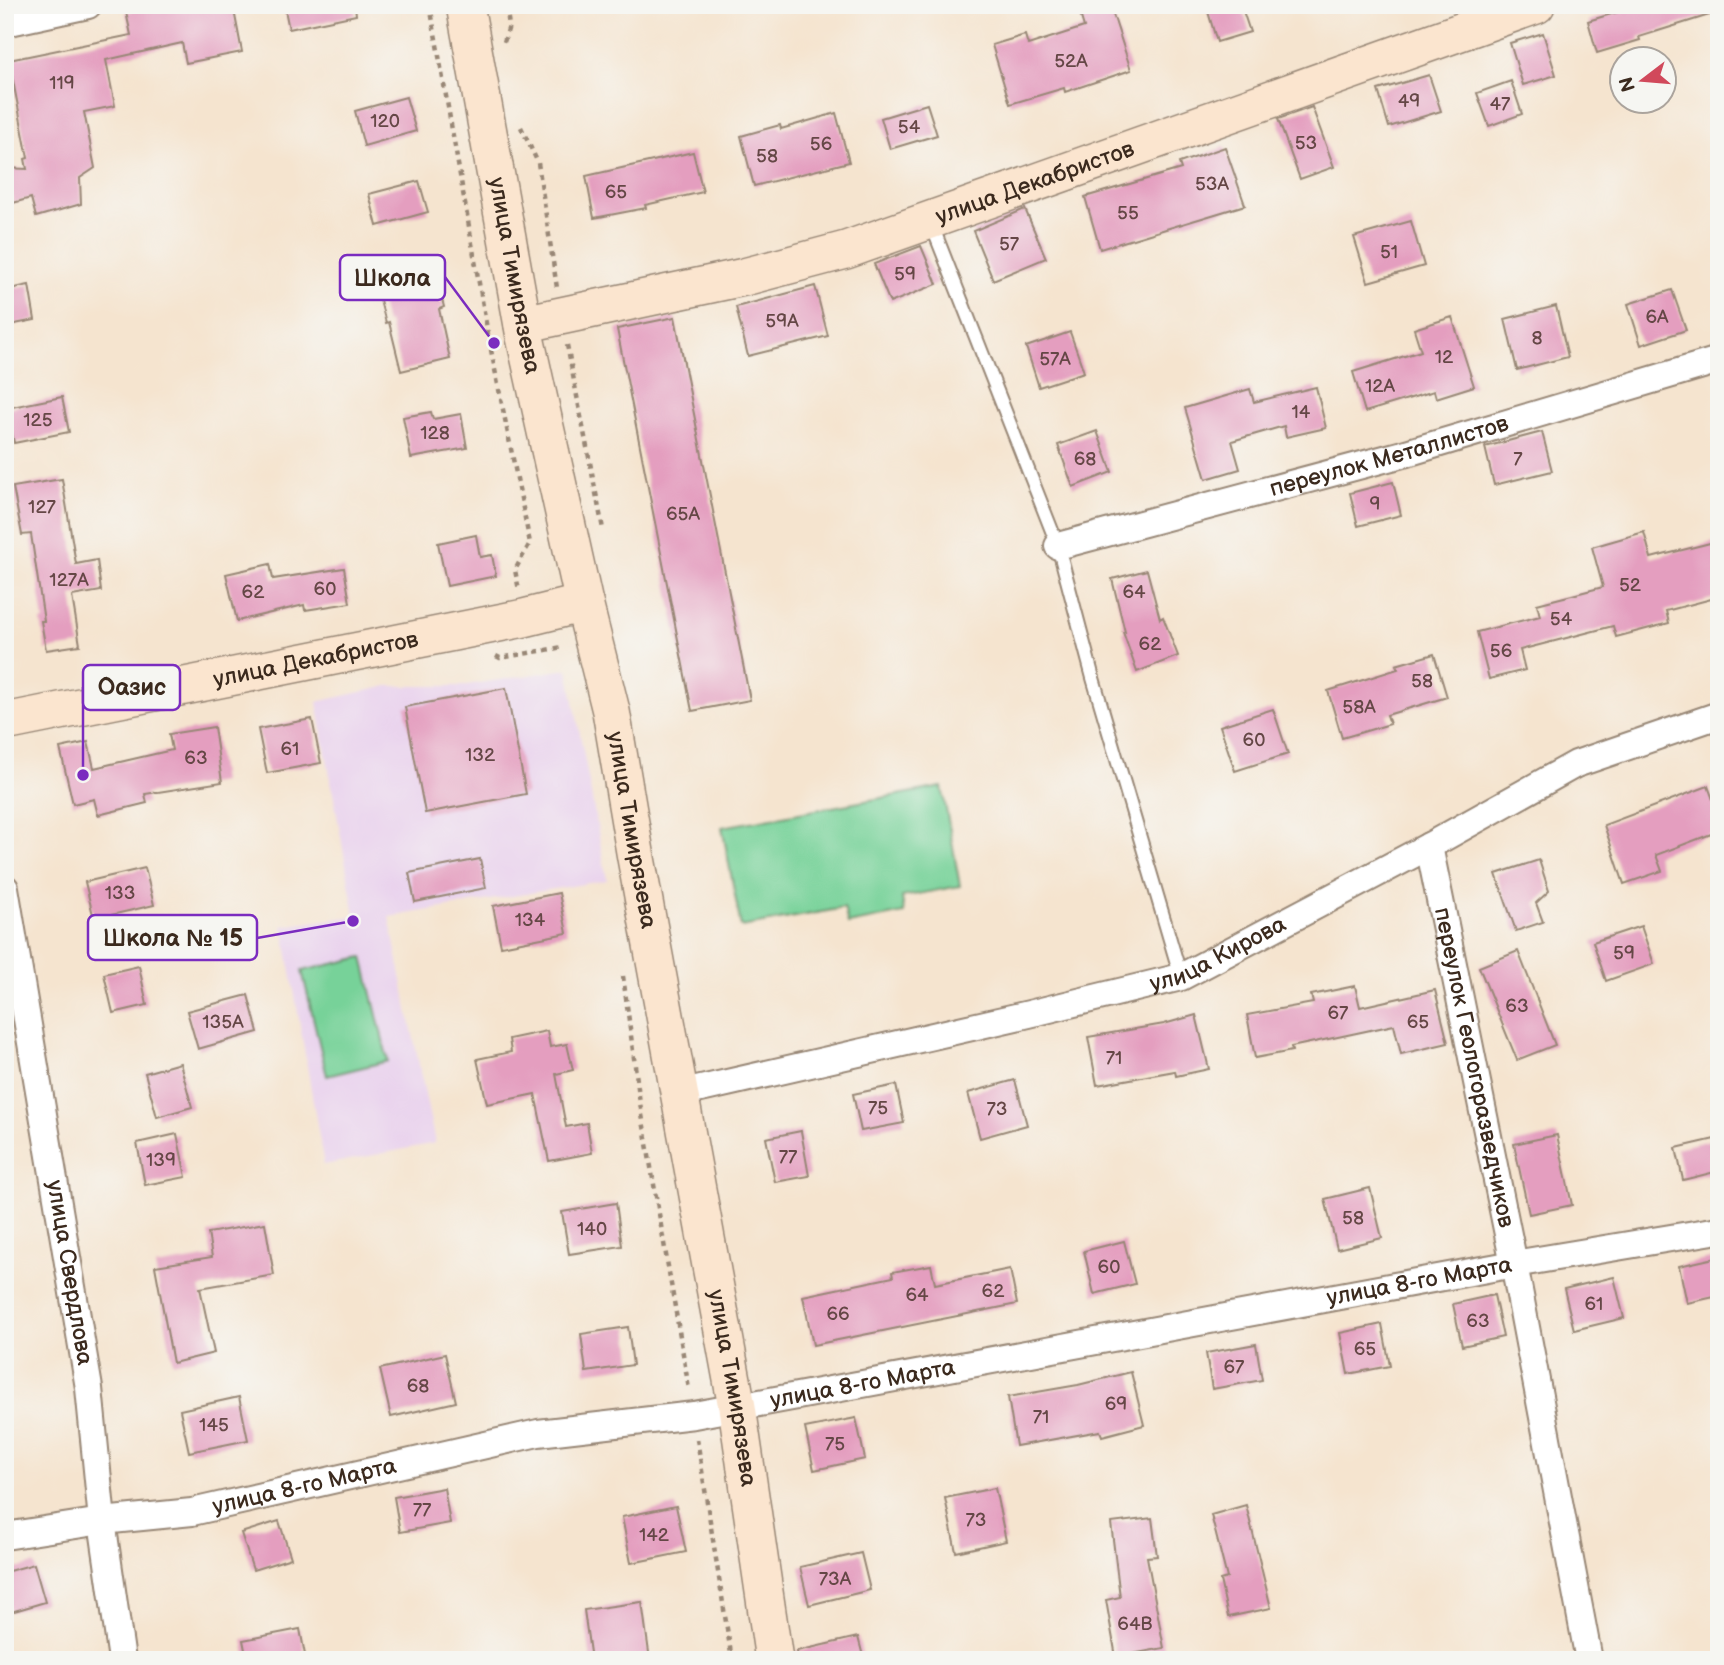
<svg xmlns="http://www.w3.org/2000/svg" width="1724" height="1665" viewBox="0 0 1724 1665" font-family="'Balsamiq Sans',sans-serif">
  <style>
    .built { fill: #e9d1ed }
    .green { fill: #77d299; stroke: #597e5c; stroke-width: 2 }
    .building { fill: #e49ebf }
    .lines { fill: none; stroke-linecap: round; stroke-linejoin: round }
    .lane-casing { stroke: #988776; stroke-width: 16 }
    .street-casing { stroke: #988776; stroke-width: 30 }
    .secondary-casing { stroke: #988776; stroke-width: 40 }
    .path { stroke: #988776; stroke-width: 4.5; stroke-dasharray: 5 5; stroke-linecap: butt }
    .lane { stroke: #fff; stroke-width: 12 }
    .street { stroke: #fff; stroke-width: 26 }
    .secondary { stroke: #fbe5cf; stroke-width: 37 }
    .labels { text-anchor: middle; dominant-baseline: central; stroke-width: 5; stroke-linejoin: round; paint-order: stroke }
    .number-label { font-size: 19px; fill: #654746 }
    .street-label { font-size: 23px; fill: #3b2a1e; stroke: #f6f6f2 }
    .leader { fill: none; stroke: #7b2cbf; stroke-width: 2.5 }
    .callout-dot { fill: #7b2cbf; stroke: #f6f6f2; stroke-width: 2.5 }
    .callout { fill: #f6f6f2; stroke: #7b2cbf; stroke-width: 2.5 }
    .callout-label { font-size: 24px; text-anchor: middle; font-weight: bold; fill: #3b2a1e }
  </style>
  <rect width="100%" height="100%" fill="#f6f6f2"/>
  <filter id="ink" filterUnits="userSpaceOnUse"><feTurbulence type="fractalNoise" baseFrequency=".0143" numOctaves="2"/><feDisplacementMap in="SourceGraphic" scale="14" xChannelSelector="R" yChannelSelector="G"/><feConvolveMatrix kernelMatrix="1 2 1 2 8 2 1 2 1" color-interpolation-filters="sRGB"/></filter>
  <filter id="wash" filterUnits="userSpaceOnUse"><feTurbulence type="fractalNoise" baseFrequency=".00686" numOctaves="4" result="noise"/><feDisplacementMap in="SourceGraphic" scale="28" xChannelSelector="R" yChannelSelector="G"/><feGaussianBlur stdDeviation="1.57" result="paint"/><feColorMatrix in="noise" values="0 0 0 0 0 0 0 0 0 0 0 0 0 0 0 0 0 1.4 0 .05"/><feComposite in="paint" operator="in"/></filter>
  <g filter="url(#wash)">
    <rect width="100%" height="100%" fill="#f5e4cf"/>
    <path class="built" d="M568,669L607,880L389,917L435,1143L324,1165L283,926L355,916L317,702L388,686H461Z"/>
    <path class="green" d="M942,787L960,886L902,897L904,913L848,924L844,908L741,927L722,827Z
      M363,957L388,1061L327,1076L302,971Z"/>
    <g id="blocks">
      <path class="building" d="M157,5H233L242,52L186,63L182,43L106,60L115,106L84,112L95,168L80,178L81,204L36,217L31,198L13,203L5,168L27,169L25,159L28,158L9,60L131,35L126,12Z
        M284,5H355L356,15L289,29Z
        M1105,5H1110L1131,70L1065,92L1064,88L1010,104L992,45L1025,35L1028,45L1084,27L1080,14Z
        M1206,5H1241L1250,32L1217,42Z
        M1641,5H1719V12L1639,37L1640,40L1597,53L1588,21Z
        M1543,33L1556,75L1523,85L1510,43Z
        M1429,75L1441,111L1389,127L1378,90Z
        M1511,81L1522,114L1489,126L1477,93Z
        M406,97L416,131L364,146L355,111Z
        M927,104L937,135L890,149L881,118Z
        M1312,107L1334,167L1300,179L1278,119Z
        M836,113L849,162L754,186L741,136L780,125L781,129Z
        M1225,147L1245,205L1100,249L1085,197L1181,169L1179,163Z
        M693,152L703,192L645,205L646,208L594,218L586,176Z
        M419,181L428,212L377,226L369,194Z
        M1025,209L1046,258L993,280L973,231Z
        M1411,221L1424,266L1368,282L1354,237Z
        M921,246L937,284L890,303L874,264Z
        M434,269L444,307L439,309L450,359L401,371L389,322L386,323L376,285Z
        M29,285L35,320L5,326V290Z
        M815,286L828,336L748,356L736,307Z
        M1672,290L1686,330L1641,345L1628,304Z
        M1556,306L1568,357L1517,370L1505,319Z
        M675,317L750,700L692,711L617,329Z
        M1452,317L1474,386L1436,398L1434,391L1365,412L1353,372L1421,351L1414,329Z
        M1070,332L1084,372L1039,387L1026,347Z
        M1316,387L1326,428L1286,437L1284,426L1232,441L1240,469L1206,479L1185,408L1250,389L1254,402Z
        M62,397L69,432L14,443L7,408Z
        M431,412L433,419L461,414L467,448L411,458L403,417Z
        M1097,431L1112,472L1073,487L1058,445Z
        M1542,432L1552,471L1494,485L1485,447Z
        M62,479L76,564L97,560L101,591L72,596L80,645L46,650L41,621H44L31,534L22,535L13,487Z
        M1393,482L1401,515L1358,526L1350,493Z
        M1644,532L1651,558L1714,542L1719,559V597L1666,611L1669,623L1616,637L1613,626L1520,650L1525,670L1489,679L1477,632L1540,616L1537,604L1603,587L1592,547Z
        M476,535L480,557L492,555L496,576L447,586L438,543Z
        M270,564L273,579L344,568L350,603L305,610L304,605L237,621L226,574Z
        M1147,570L1160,619L1163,617L1178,656L1137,672L1123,632H1125L1112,579Z
        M1434,654L1447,697L1387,715L1390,724L1342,738L1328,691L1398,669L1396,665Z
        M506,688L526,794L425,813L405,707Z
        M1273,709L1288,754L1235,771L1220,726Z
        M312,719L321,763L267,773L258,729Z
        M214,727L222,782L145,794L147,803L98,815L94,799L73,804L60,748L88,742L94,768L172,750L169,734Z
        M1708,786L1719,816V831L1656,855L1662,871L1624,884L1604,825Z
        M480,859L486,888L415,902L409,873Z
        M1539,860L1549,891L1536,903L1543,922L1516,931L1496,874Z
        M145,868L154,905L94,919L85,882Z
        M559,893L567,933L501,946L493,906Z
        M1641,926L1654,964L1606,981L1593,942Z
        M1518,951L1555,1045L1517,1060L1479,967Z
        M139,966L147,1005L113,1013L104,974Z
        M1355,986L1360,1007L1435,990L1448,1043L1401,1054L1394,1025L1291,1047L1292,1051L1255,1058L1247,1015L1313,1003L1311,995Z
        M248,995L258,1032L198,1049L187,1011Z
        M1196,1015L1209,1069L1176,1076L1175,1071L1097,1085L1088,1037L1164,1024Z
        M547,1031L550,1047L567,1044L573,1070L556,1074L566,1127L587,1123L592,1153L549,1161L535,1094L487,1104L477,1059L511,1052L509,1039Z
        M180,1063L192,1107L157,1117L145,1073Z
        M1015,1080L1027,1125L980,1138L968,1093Z
        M896,1085L904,1123L861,1131L853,1094Z
        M801,1131L809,1176L775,1182L766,1138Z
        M177,1134L186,1177L145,1185L137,1143Z
        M1557,1135L1572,1205L1529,1214L1514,1144Z
        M1719,1138V1171L1683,1180L1676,1148Z
        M1370,1188L1382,1238L1337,1249L1325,1199Z
        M616,1203L622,1246L569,1254L562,1212Z
        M265,1223L274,1275L200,1288L214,1353L173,1363L155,1266L212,1257L208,1233Z
        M1124,1241L1135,1284L1094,1294L1084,1251Z
        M1719,1257V1296L1687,1303L1679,1266Z
        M931,1265L935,1284L1010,1269L1017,1304L813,1345L803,1296L893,1277L892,1272Z
        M1614,1277L1624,1318L1574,1330L1564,1289Z
        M1494,1295L1503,1337L1462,1346L1453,1304Z
        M1382,1324L1390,1366L1348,1374L1340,1333Z
        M628,1327L633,1365L586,1372L581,1334Z
        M1256,1344L1262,1380L1212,1389L1206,1353Z
        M445,1354L456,1402L391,1417L380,1369Z
        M1131,1372L1144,1425L1102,1436L1100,1431L1016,1446L1008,1397L1078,1385Z
        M239,1397L248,1440L189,1452L180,1410Z
        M856,1418L865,1459L814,1470L805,1428Z
        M444,1488L450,1523L400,1532L394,1497Z
        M995,1488L1006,1541L956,1552L945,1498Z
        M1246,1505L1271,1608L1228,1617L1220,1580L1227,1578L1211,1515Z
        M676,1506L686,1552L631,1563L622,1517Z
        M1152,1518L1157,1556L1147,1557L1164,1648L1116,1657L1106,1600L1120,1597L1111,1523Z
        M279,1521L291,1558L253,1570L241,1533Z
        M861,1553L870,1590L809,1605L800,1567Z
        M34,1564L45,1602L11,1612L5,1591V1572Z
        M642,1602L650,1660H591L584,1610Z
        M300,1629L306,1660H247L243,1640Z
        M858,1637L864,1660H798L797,1651Z"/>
    </g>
  </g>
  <g filter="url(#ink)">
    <use href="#blocks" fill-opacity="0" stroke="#988776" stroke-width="2"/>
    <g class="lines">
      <defs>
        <path id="lane" d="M931,223L1058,546L1093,678L1181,977"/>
        <g id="street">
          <path d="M5,23L88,5"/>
          <path id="s1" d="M1058,546L1403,454L1719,360"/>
          <path id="s2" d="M1429,846L1514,1264L1589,1660"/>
          <path id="s3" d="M5,888L89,1388L102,1521L122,1660"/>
          <path id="s4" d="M679,1094L1029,1014L1181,977L1429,846L1576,764L1719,715"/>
          <path id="s5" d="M5,1536L102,1521L192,1512L538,1433L694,1415L1514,1264L1719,1230"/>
        </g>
        <g id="secondary">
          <path id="s6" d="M465,5L525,337L584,603L611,711L636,858L737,1407L774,1660"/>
          <path id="s7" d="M523,324L744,277L846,250L1536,5"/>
          <path id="s8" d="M5,722L524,618L584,603"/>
        </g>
      </defs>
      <use href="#lane" class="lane-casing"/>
      <use href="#street" class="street-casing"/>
      <use href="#secondary" class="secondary-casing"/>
      <path class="path" d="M430,5L489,340L530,543L515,570L519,590
        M504,42L509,26L506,5
        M521,127L538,163L557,288
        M567,345L603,529
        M496,656L500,658L563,647
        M623,976L640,1103L689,1389
        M697,1439L732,1660"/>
      <use href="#lane" class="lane"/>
      <use href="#street" class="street"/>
      <use href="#secondary" class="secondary"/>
    </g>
  </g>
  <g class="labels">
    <g class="number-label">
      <text x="1071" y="61">52А</text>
      <text x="62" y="83">119</text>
      <text x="1409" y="101">49</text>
      <text x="1500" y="104">47</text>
      <text x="385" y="121">120</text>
      <text x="909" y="127">54</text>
      <text x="1306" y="143">53</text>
      <text x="821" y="144">56</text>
      <text x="767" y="156">58</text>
      <text x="1212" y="184">53А</text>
      <text x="616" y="192">65</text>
      <text x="1128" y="213">55</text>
      <text x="1009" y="244">57</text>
      <text x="1389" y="252">51</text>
      <text x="905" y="274">59</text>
      <text x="1657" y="317">6А</text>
      <text x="782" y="321">59А</text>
      <text x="1537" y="338">8</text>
      <text x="1444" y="357">12</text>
      <text x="1055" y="359">57А</text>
      <text x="1380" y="386">12А</text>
      <text x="1301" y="412">14</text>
      <text x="38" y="420">125</text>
      <text x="435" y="433">128</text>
      <text x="1085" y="459">68</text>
      <text x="1518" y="459">7</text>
      <text x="1375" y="504">9</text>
      <text x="42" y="507">127</text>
      <text x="683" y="514">65А</text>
      <text x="69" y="580">127А</text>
      <text x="1630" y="585">52</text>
      <text x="325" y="589">60</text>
      <text x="253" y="592">62</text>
      <text x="1134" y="592">64</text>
      <text x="1561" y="619">54</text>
      <text x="1150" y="644">62</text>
      <text x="1501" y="651">56</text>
      <text x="1422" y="681">58</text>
      <text x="1359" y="707">58А</text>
      <text x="1254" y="740">60</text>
      <text x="290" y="749">61</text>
      <text x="480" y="755">132</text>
      <text x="196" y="758">63</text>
      <text x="120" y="893">133</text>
      <text x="530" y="920">134</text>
      <text x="1624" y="953">59</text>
      <text x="1517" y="1006">63</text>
      <text x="1338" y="1013">67</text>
      <text x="223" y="1022">135А</text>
      <text x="1418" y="1022">65</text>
      <text x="1114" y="1058">71</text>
      <text x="878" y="1108">75</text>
      <text x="997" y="1109">73</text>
      <text x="788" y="1157">77</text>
      <text x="161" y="1160">139</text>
      <text x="1353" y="1218">58</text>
      <text x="592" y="1229">140</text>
      <text x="1109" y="1267">60</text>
      <text x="993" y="1291">62</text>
      <text x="917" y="1295">64</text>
      <text x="1594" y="1304">61</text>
      <text x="838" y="1314">66</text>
      <text x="1478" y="1321">63</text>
      <text x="1365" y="1349">65</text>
      <text x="1234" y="1367">67</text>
      <text x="418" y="1386">68</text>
      <text x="1116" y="1404">69</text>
      <text x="1041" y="1417">71</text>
      <text x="214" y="1425">145</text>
      <text x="835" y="1444">75</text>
      <text x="422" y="1510">77</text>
      <text x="976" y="1520">73</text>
      <text x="654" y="1535">142</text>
      <text x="835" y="1579">73А</text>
      <text x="1135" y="1624">64В</text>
    </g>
    <g class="street-label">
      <text stroke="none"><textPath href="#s7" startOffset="532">улица Декабристов</textPath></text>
      <text stroke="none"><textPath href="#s6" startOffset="275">улица Тимирязева</textPath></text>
      <text stroke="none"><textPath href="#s1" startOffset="343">переулок Металлистов</textPath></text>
      <text stroke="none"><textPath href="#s8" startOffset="317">улица Декабристов</textPath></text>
      <text stroke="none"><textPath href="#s6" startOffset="842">улица Тимирязева</textPath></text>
      <text stroke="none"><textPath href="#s4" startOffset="558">улица Кирова</textPath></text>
      <text stroke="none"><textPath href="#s2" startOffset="226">переулок Геологоразведчиков</textPath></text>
      <text stroke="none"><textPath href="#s3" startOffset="390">улица Свердлова</textPath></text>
      <text stroke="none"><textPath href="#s5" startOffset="1438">улица 8-го Марта</textPath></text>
      <text stroke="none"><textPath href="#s5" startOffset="872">улица 8-го Марта</textPath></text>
      <text stroke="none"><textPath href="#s6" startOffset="1409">улица Тимирязева</textPath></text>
      <text stroke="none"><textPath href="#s5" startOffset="304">улица 8-го Марта</textPath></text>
    </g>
  </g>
  <path class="leader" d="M494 343L445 277M83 775L83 687M353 921L257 938"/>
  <g class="callout-dot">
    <circle cx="494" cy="343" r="7"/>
    <circle cx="83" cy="775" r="7"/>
    <circle cx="353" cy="921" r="7"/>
  </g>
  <g class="callout">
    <rect x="340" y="255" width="105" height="45" rx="7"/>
    <rect x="83" y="665" width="97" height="45" rx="7"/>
    <rect x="88" y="915" width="169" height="45" rx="7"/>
  </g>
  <g class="callout-label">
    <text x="392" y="286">Школа</text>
    <text x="132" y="695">Оазис</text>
    <text x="173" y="946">Школа № 15</text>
  </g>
  <rect width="1724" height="1665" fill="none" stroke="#f6f6f2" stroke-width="28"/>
  <g transform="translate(1643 80) rotate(254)"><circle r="33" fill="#f6f6f2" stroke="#aba49d" stroke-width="2"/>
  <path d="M0-5L12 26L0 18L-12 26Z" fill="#d1495b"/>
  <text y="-10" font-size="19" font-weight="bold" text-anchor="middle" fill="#3b2a1e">N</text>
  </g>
</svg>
